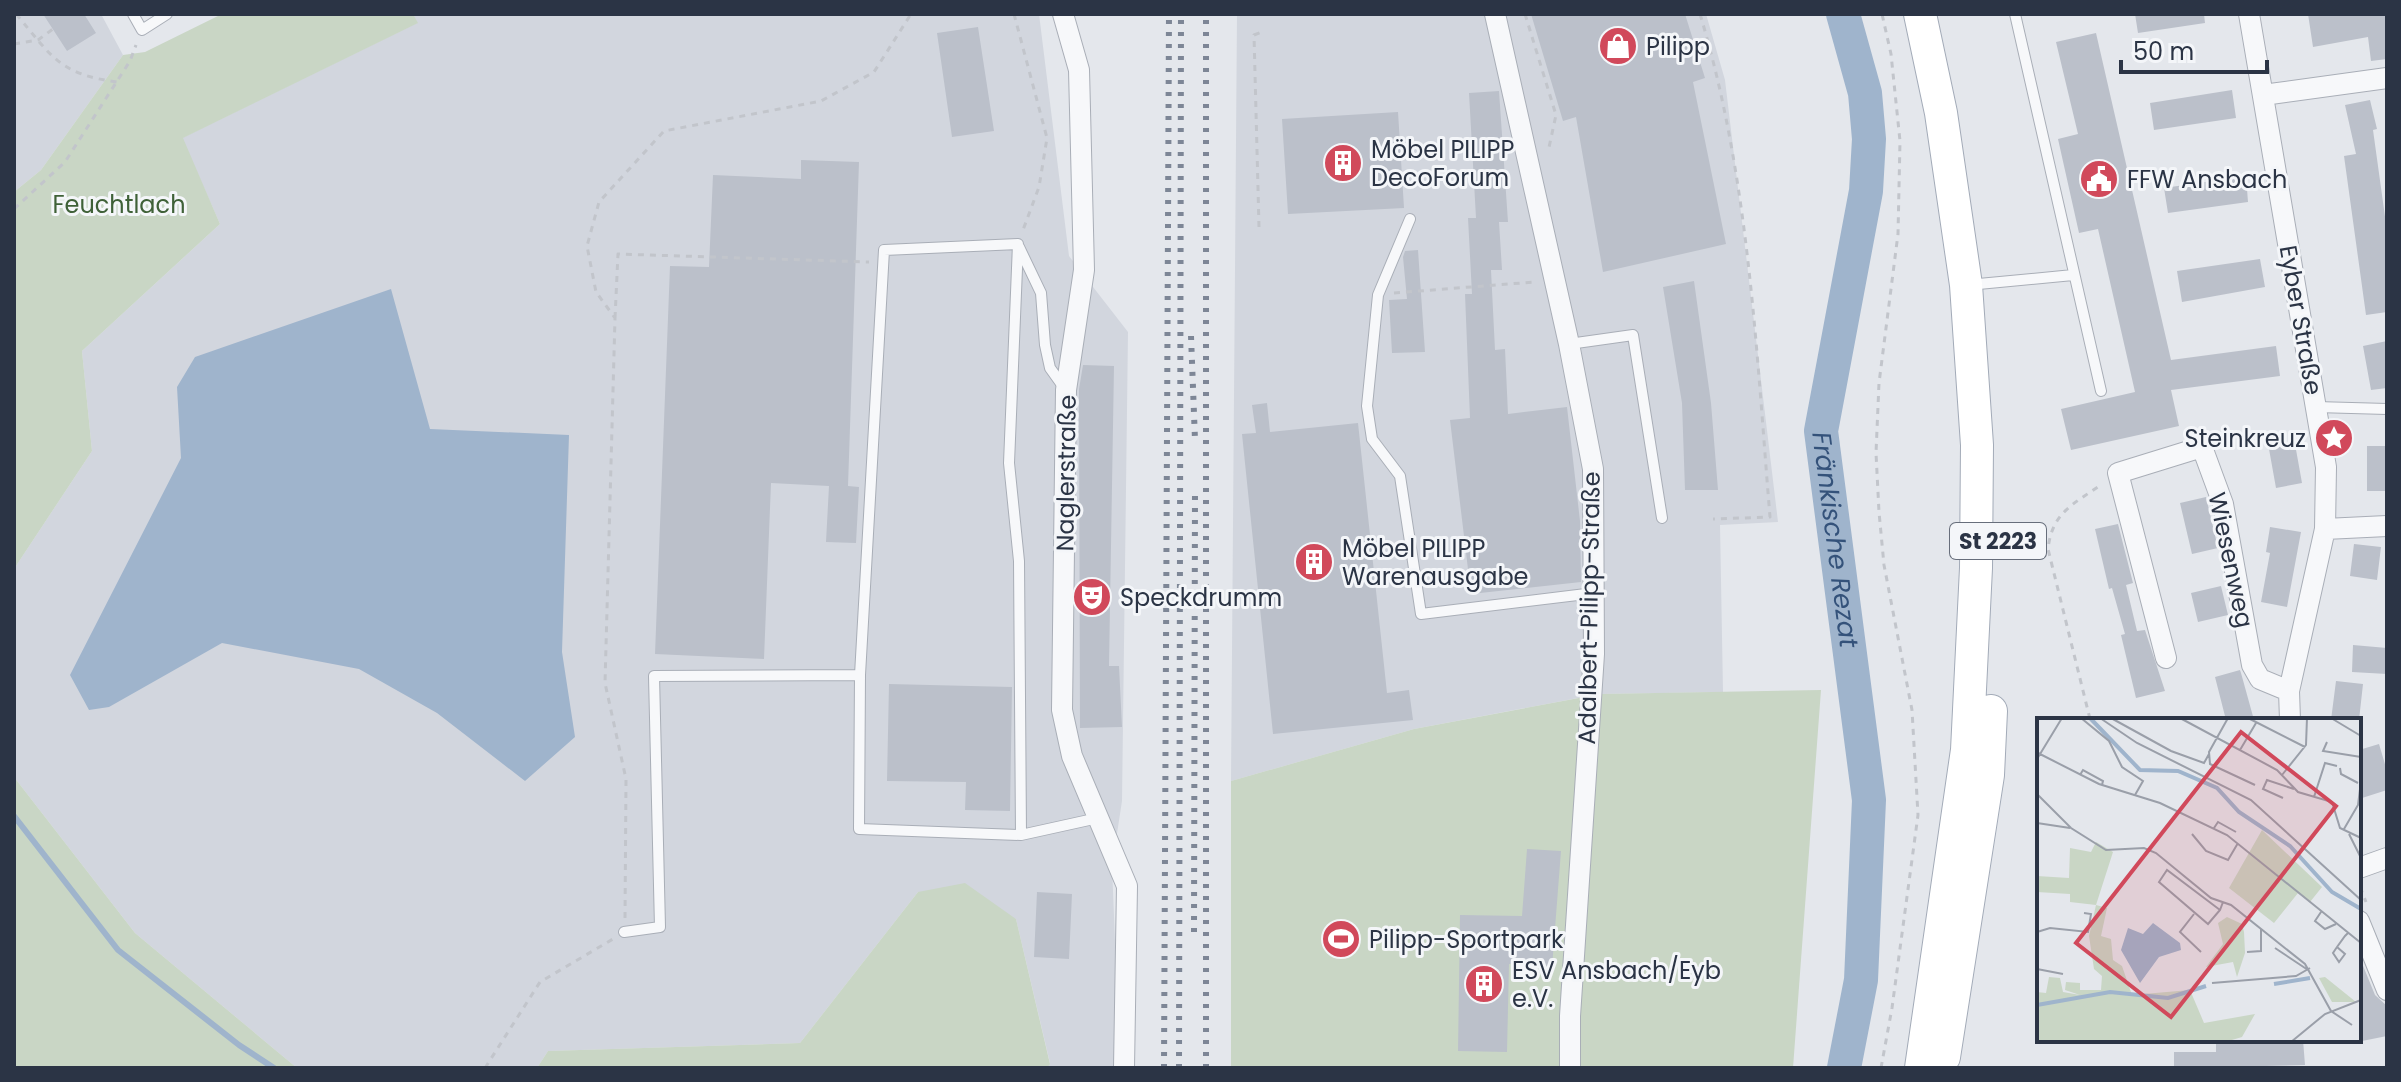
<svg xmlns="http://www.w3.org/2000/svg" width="2401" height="1082" viewBox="0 0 2401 1082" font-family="Poppins,sans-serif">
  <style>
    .built { fill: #d2d6de }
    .green { fill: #c9d6c5 }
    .water { fill: #9fb4cc }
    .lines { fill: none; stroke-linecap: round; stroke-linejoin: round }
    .stream { stroke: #9fb4cc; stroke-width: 6 }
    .river { stroke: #9fb4cc; stroke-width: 34 }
    .building { fill: #bbc0ca }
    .lane-casing { stroke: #a9aeb7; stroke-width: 12 }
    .street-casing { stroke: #a9aeb7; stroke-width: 22 }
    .primary-casing { stroke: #a3abb8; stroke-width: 34 }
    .path { stroke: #c2c5cb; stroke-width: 3; stroke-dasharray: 6 6; stroke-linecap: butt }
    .lane { stroke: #f7f8fa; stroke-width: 10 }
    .street { stroke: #f7f8fa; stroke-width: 20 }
    .primary { stroke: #fff; stroke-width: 32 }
    .rail { stroke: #7d8696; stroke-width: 6; stroke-dasharray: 4 8; stroke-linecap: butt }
    .labels { text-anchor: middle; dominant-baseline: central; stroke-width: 6; stroke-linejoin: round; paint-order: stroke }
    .shield { fill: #f4f6f9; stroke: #676e7b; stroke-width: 2 }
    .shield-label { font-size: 22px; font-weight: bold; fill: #2b3445 }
    .poi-label { font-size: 24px; fill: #2b3445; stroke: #f4f6f9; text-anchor: start }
    .park-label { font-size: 24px; fill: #3f6138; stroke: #f4f6f9 }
    .street-label { font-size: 24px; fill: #2b3445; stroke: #f4f6f9 }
    .water-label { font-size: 26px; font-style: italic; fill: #34527a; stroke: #f4f6f9 }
    .inset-river { fill: none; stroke: #9fb4cc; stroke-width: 4 }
    .inset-road { fill: none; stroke: #9a9fa9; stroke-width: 2 }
    .view { fill: #d1495b; fill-opacity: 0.15; stroke: #d1495b; stroke-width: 4 }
    .inset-edge { fill: none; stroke: #2b3445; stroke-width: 4 }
  </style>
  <rect width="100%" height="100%" fill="#e4e7ec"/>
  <path class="built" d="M14,14H101L123,55L41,170L14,192Z
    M413,14H1039L1069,256L1128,332L1122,801L1112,866L1116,966L1115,1068H1047L1050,1063L1016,919L918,892L800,1043L548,1051L537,1068H297L135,933L14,777V569L92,451L82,351L220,224L182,138L417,23Z
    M1237,14H1706L1725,80L1778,522L1720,525L1723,692L1599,694L1414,729L1231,781Z"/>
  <path class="green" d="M222,14H413L418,23L183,138L220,224L82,351L92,451L14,569V192L41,170L123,55L145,52Z
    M1821,690L1793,1068H1231V781L1414,729L1600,694Z
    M14,777L135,933L297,1068H14Z
    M965,883L1016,919L1050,1064L1047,1068H537L548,1051L800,1043L918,892Z"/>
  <path class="water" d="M391,289L430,429L569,435L562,652L575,737L525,781L437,713L359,669L222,643L109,707L89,710L70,675L181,458L177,387L195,357Z"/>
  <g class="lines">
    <path class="stream" d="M14,816L118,950L239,1045L274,1068"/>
    <path class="river" id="s1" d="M1843,14L1865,93L1869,139L1866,191L1821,431L1869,800L1861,980L1844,1068"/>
  </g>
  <path class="building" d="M43,14H84L96,33L67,51Z
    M1531,14H1685L1705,78L1693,82L1726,244L1603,272L1576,117L1563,121Z
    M2135,14H2204L2205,23L2138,33Z
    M2308,14H2387V59L2371,61L2368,37L2313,47Z
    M978,27L994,131L952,137L937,33Z
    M2096,33L2171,360L2276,346L2280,376L2171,390L2179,426L2071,450L2061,409L2135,392L2098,229L2079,233L2058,139L2078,134L2056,42Z
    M2232,90L2236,118L2154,130L2150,103Z
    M1499,91L1508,222H1499L1502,270H1491L1495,350L1505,349L1508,414L1567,407L1580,521L1581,582L1471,594L1450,420L1470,418L1465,294H1472L1468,218H1476L1469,93Z
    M2370,100L2377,129L2373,130L2387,231V312L2366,315L2344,156L2356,154L2345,105Z
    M1398,112L1404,208L1288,214L1282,119Z
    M801,160L859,162L848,486L859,487L856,543L826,542L829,486L771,483L764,659L655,654L670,266L709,267L713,175L801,179Z
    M2246,176L2248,202L2168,213L2164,188Z
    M1418,250L1425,352L1392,353L1389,300L1407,299L1403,257L1405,251Z
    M2260,259L2265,287L2182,302L2177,271Z
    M1694,281L1711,403L1718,490H1685L1682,403L1663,287Z
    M2387,341V388L2371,390L2363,346Z
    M1083,365L1114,366L1109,666H1119L1122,727L1080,728L1079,389Z
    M1267,403L1270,432L1358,423L1387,693L1409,690L1413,720L1273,734L1242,434L1256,433L1252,405Z
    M2295,444L2302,483L2276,488L2269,449Z
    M2367,446H2387V491H2367Z
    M2206,497L2218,548L2192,554L2180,503Z
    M2118,524L2133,583L2126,585L2137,631L2145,630L2165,691L2136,698L2121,635L2125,634L2112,588L2109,589L2095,529Z
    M2270,527L2301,532L2287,607L2261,602L2270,553L2266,552Z
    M2354,544L2381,547L2377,580L2350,576Z
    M2221,586L2228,615L2198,622L2191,593Z
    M2353,645L2387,648V674L2352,672Z
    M2240,670L2241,673L2254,720H2226L2215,677Z
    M2336,681L2363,684L2359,720H2331Z
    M889,684L1012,687L1010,811L965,810L966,782L887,781Z
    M2379,744L2387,771V790L2362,798L2359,788V750Z
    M1527,849L1561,851L1552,967L1509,964L1507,1052L1458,1051L1460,915L1522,916Z
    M1037,892L1072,894L1069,959L1034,957Z
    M2359,956L2375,995L2387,1006V1036L2362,1041L2359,1029Z
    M2281,1040H2303L2305,1065L2174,1068V1052H2216V1041Z"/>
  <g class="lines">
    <defs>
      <path id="lane" d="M133,14L142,30L167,14
        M2015,14L2101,391
        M1410,219L1378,295L1367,406L1372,439L1400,476L1421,614L1594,593
        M1019,247L1041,293L1045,345L1050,368L1065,389
        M1968,285L2073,275
        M1569,344L1633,335L1662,518
        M2316,407L2387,409
        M1021,835L1019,561L1009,463L1018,244L884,250L860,675L859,829L1021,835L1098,818
        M624,932L660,927L654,676L860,675"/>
      <path id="street" d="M1063,14L1079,70L1084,270L1066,390L1062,710L1072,756L1127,886L1124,1068
        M1495,14L1569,344L1593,469L1594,654L1570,1016V1068
        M2249,14L2326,467L2325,529L2289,691L2290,720
        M2263,95L2387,78
        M2325,529L2387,526
        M2166,658L2118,473L2202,447L2223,504L2252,665L2260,679L2289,691
        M2359,868L2387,858
        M2359,921L2387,990"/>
      <path id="primary" d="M1920,14L1941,113L1966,285L1977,445L1976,568L1967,750L1921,1068
        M1944,1057L1988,775L1991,711"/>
    </defs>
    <use href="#lane" class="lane-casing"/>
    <use href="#street" class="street-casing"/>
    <use href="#primary" class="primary-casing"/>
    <path class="path" d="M16,14C52,56 58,74 117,82
      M1014,14L1047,138L1039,187L1023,230
      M1525,14L1556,115L1548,152
      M1700,14C1749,176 1756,348 1770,517L1713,519
      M14,44L38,40L53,29
      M14,209L65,162L130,61L136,45
      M1259,227L1254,35L1264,31
      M1394,293L1534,282
      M615,318L618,254L869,262
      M2090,719L2048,549C2052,512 2074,504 2102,484
      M2360,887L2366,902
      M625,918L626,779L605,683L615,318L596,292L587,246L599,202L664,131L821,101L874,72L911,14
      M485,1068L540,982L613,939
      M1881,1068L1892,1008L1918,815L1912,710L1884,565L1879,512L1876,453L1879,383L1898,234L1900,141L1891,54L1882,14"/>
    <use href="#lane" class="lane"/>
    <use href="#street" class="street"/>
    <use href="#primary" class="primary"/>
    <path class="rail" d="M1191,336L1195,440
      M1194,932L1195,488
      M1164,1068L1169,14
      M1179,1068L1181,14
      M1206,1068V14"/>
  </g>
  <defs>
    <symbol id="shop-disc" viewBox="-11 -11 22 22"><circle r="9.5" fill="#d1495b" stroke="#f4f6f9"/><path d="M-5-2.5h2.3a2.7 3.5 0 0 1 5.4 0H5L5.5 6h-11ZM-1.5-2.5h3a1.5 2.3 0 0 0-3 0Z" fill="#fff"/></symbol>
    <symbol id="building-disc" viewBox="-11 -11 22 22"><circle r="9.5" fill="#d1495b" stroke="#f4f6f9"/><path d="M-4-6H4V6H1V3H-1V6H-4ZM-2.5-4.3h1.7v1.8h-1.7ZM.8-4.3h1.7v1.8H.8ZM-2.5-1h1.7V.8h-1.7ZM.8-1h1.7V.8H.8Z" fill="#fff"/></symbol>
    <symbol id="civic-disc" viewBox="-11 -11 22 22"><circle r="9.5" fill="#d1495b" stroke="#f4f6f9"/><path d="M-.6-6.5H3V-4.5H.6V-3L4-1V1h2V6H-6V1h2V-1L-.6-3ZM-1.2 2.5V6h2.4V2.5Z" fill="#fff"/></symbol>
    <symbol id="sight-disc" viewBox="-11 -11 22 22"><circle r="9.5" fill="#d1495b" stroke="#f4f6f9"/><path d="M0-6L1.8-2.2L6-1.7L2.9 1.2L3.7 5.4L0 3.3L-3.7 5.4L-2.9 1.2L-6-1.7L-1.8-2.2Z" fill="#fff"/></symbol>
    <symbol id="theatre-disc" viewBox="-11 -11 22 22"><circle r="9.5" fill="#d1495b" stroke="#f4f6f9"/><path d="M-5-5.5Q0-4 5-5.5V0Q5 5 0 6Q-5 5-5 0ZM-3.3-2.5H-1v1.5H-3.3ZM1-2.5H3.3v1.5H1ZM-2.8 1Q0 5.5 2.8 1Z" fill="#fff"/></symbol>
    <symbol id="stadium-disc" viewBox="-11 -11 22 22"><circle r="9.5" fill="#d1495b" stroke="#f4f6f9"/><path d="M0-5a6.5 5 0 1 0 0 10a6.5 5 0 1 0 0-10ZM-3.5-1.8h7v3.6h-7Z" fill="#fff"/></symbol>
  </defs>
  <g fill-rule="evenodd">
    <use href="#shop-disc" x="1596" y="24" width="44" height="44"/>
    <use href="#building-disc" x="1321" y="141" width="44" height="44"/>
    <use href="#civic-disc" x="2077" y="157" width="44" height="44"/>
    <use href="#sight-disc" x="2312" y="416" width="44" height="44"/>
    <use href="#building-disc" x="1292" y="540" width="44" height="44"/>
    <use href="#theatre-disc" x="1070" y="575" width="44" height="44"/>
    <use href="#stadium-disc" x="1319" y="917" width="44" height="44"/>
    <use href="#building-disc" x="1462" y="962" width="44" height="44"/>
  </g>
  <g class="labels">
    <rect class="shield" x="1950" y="523" width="96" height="36" rx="6"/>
    <g class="shield-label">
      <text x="1998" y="541">St 2223</text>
    </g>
    <g class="poi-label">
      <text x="1646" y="46">Pilipp</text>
      <text x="1371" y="149">Möbel PILIPP<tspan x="1371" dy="28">DecoForum</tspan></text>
      <text x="2127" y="179">FFW Ansbach</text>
      <text x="2306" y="438" text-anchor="end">Steinkreuz</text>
      <text x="1342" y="548">Möbel PILIPP<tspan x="1342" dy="28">Warenausgabe</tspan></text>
      <text x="1120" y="597">Speckdrumm</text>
      <text x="1369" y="939">Pilipp-Sportpark</text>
      <text x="1512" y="970">ESV Ansbach/Eyb<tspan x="1512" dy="28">e.V.</tspan></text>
    </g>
    <g class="park-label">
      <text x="119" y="204">Feuchtlach</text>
    </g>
    <g class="street-label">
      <text transform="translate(2301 320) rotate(80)">Eyber Straße</text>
      <text transform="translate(1066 473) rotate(-89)">Naglerstraße</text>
      <text transform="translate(2231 560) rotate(78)">Wiesenweg</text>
      <text transform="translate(1589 608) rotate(-89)">Adalbert-Pilipp-Straße</text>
    </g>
    <g class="water-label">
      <text stroke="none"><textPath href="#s1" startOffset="534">Fränkische Rezat</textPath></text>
    </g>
  </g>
  <g transform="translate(2037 718)">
    <rect width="324" height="324" fill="#e4e7ec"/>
    <path d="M225,112L285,169L273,184L261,175L237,205L192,170ZM59,124L76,134L59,187L70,190L64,218L74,221L76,242L85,248L95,277L153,272L167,305L218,296L205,319L188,324H0V274L9,275L12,259L23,260L26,274L43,277L28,272L29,264L43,265V272H64L65,258L57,251L52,218L59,187L33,184V176L0,174V158L32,160L33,130L54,134ZM190,199L205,206L207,214L208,235L200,259L196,244L169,249L186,226L181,205ZM288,259L319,284H295L282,260Z" fill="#c9d6c5"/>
    <path d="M116,205L143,225L144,232L122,239L103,265L84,232L91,210L106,216Z" fill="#9fb4cc"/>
    <path class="inset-river" d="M53,0L103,52L141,53L180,70L202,94L253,128L295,174L324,191M237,266L273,260M0,287L73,274L131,280L169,268"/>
    <path class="inset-road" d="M44,0L72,23L85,49L106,63L98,77M63,0L100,25L214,82L324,182M74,0L134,33L167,45L172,36M143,0L240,52L261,74L295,84L303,110L324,120M191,0L172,34L173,46L218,67M211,0L268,29M294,0L324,18M290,24L286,33L324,39M203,32L219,5M1,35L62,66L123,85L190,117L324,225M0,41L25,0M303,50L304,56L321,65M43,57L46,52L66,63L65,67M245,57L269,27L270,0M0,76L34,110L69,132L107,130L119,135L174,180L194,187L268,246L294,293L315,307M277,79L288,45L300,48M246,80L226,71L230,62L257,71M0,105L33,110M177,110L181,104L199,114M307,111L321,87L324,63M155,116L169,133L191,142L201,125M312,116L324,140M183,192L130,152L122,164L171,206L183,192L186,184M284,194L278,203L288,211L299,206M157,196L143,214L164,234M0,214L13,210L51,214L54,196L47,195M300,229L308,236L302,244L296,235L300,229L308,218L311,215M238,230L271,252M210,234L224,233V211M0,251L26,256M175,265L259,258L273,250M254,324L288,296L324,282"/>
    <path class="view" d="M204,14L299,88L134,299L39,225Z"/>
    <rect width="324" height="324" class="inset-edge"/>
  </g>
  <rect width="2401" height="1082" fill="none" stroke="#2b3445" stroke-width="32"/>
  <path d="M2121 60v12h146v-12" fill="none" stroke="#2b3445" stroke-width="4"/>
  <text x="2133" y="60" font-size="24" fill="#2b3445" stroke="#f4f6f9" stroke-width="6" paint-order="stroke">50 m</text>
</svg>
